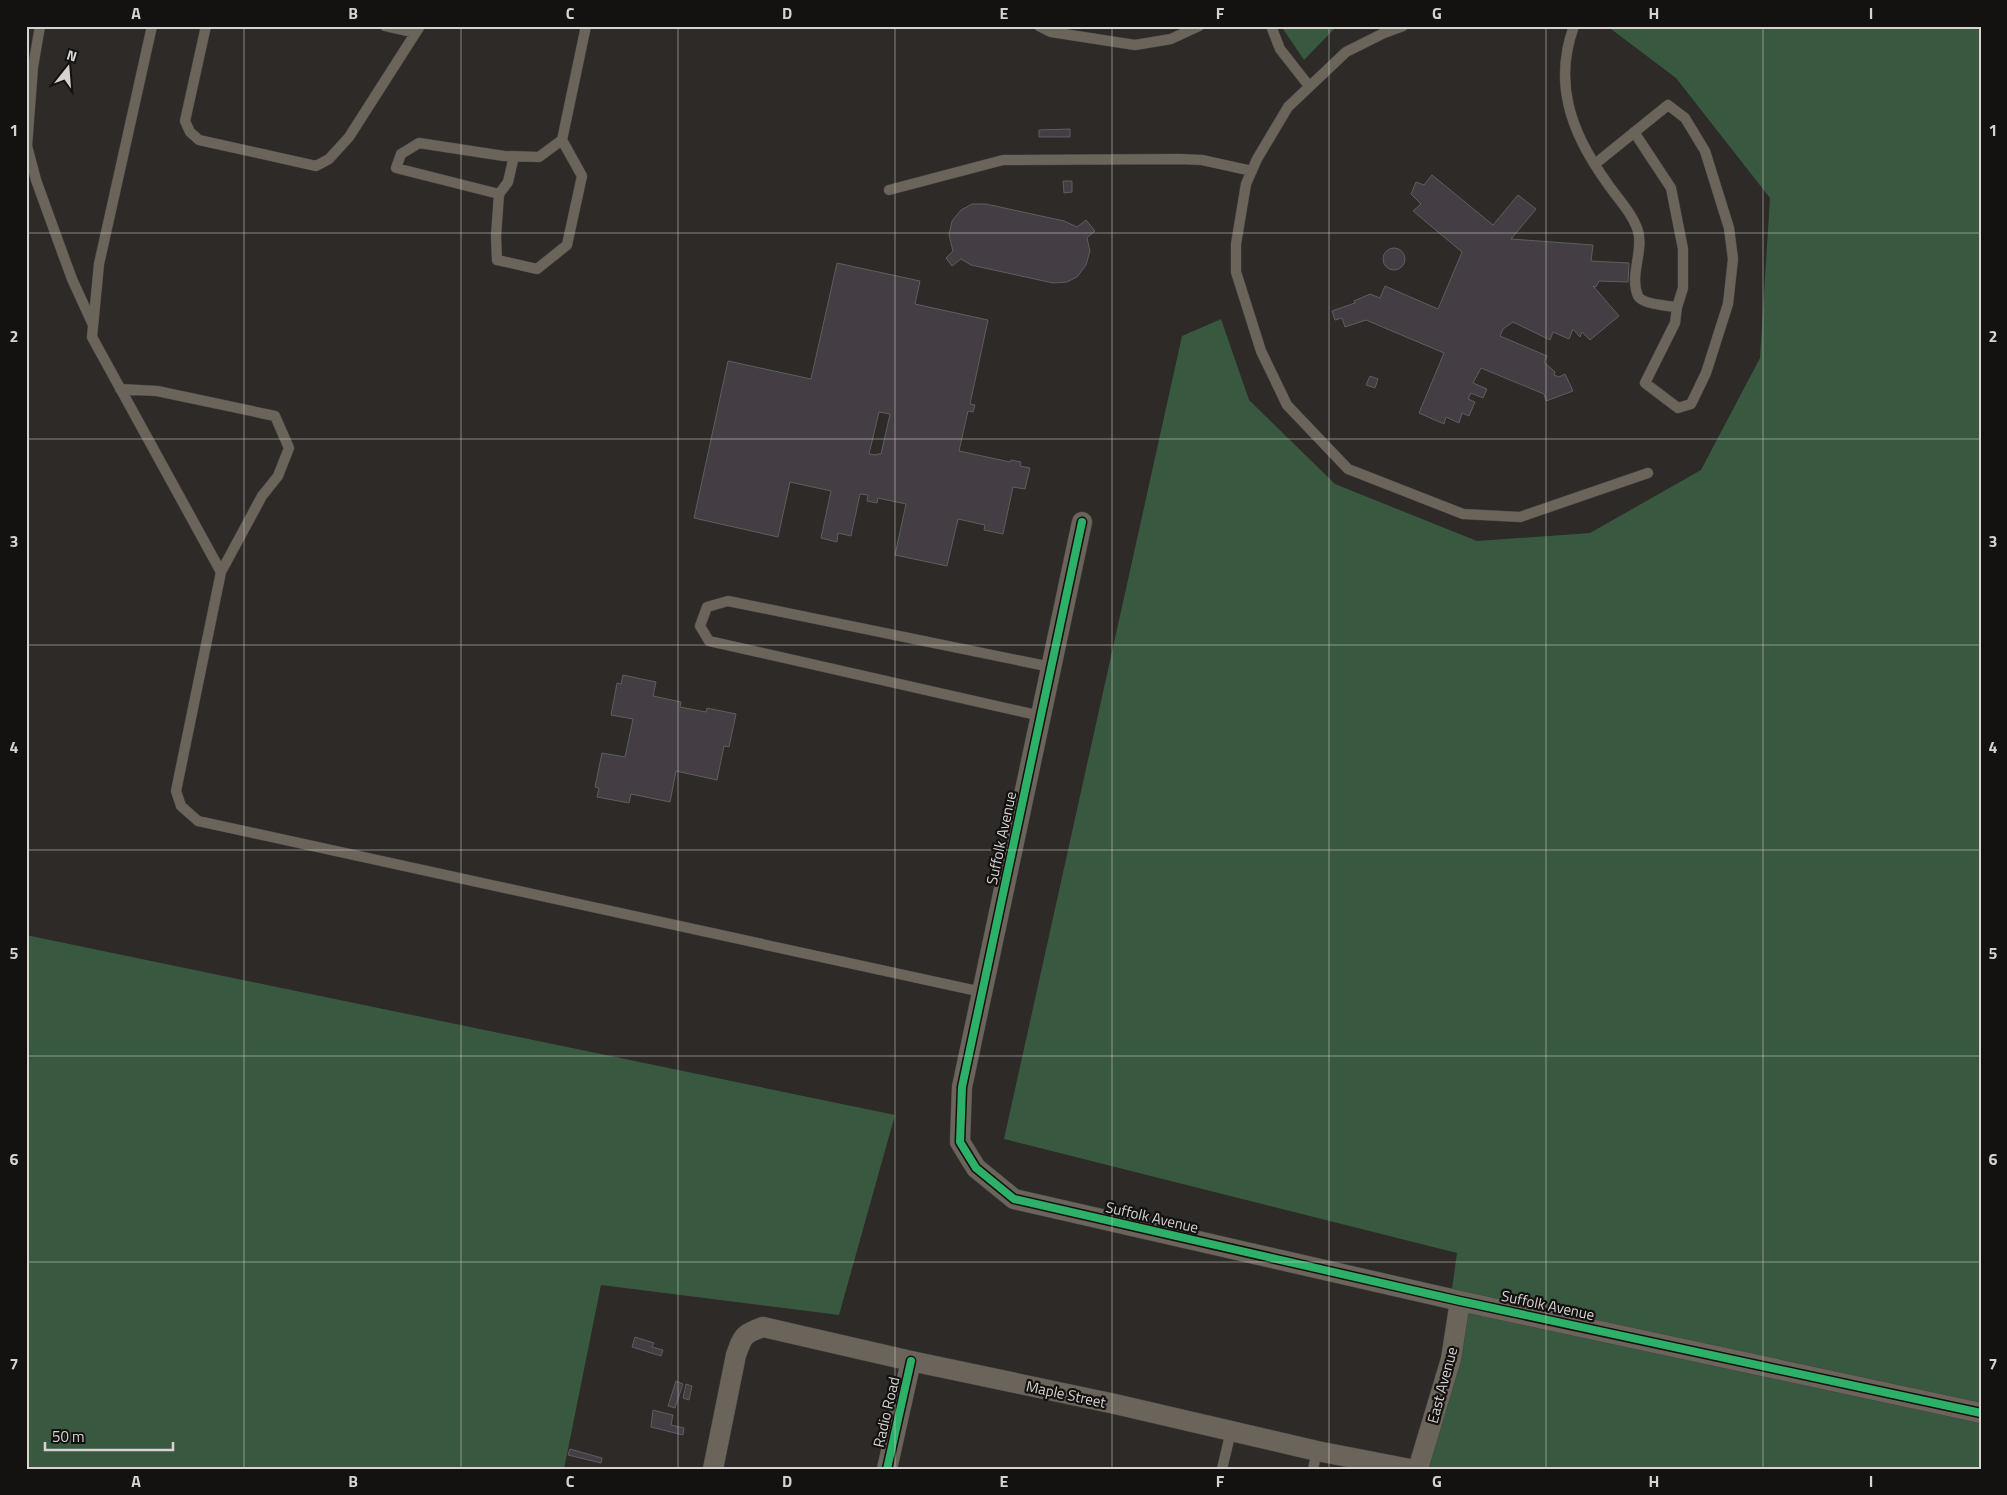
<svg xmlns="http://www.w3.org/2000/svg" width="2007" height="1495" viewBox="0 0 2007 1495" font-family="'Titillium Web',sans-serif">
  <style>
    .forest { fill: #395840 }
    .building { fill: #443e44; stroke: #5f5d5d; fill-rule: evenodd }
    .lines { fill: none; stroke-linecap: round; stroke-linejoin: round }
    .lane-casing { stroke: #474544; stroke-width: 11 }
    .street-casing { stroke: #474544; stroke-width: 21 }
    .lane { stroke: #6a645a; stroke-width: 10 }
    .street { stroke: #6a645a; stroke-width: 20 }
    .cycleway-casing { stroke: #141211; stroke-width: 11 }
    .cycleway { stroke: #2db169; stroke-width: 8 }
    .grid { fill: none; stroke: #d6d3d1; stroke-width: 1; stroke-opacity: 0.55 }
    .labels { text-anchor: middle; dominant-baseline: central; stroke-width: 4.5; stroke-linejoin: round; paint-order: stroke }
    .street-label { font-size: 15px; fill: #d6d3d1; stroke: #141211 }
    .neatline { fill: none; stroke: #d6d3d1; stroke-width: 2 }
    .grid-label { font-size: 16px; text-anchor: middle; font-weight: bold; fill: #d6d3d1 }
  </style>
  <rect width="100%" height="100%" fill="#2d2a28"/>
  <path class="forest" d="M1281,26H1337L1304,60Z
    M1607,26H1981V1469H1427L1457,1253L1004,1139L1182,336L1221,319L1249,400L1335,484L1477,541L1590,533L1701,470L1760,358L1770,198L1676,78Z
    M26,935L895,1115L839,1315L601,1285L564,1469H26Z"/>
  <path class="building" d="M1070,129V137H1039V130Z
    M1432,175L1493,225L1518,195L1536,209L1511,239L1593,245L1591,261L1629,263L1628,282L1599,281L1596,287L1593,286L1619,316L1590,340L1582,332L1580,337L1573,329L1569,339L1553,332L1550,340L1513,322L1503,329L1500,336L1547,356L1544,362L1555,372L1554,375L1559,377L1565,374L1573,391L1546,401L1544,394L1481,368L1473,383L1487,389L1483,398L1471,393L1468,399L1475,402L1469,416L1462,413L1459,423L1446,417L1444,424L1419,413L1444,353L1366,320L1345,327L1342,318L1335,320L1332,311L1355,303L1354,301L1370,294L1380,298L1385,286L1438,309L1462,252L1413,211L1421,204L1411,194L1416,182L1424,185Z
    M1063,181H1072V192L1064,193Z
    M972,204H986L1064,221L1077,227L1086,220L1095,231L1087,238L1090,251L1086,265L1077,277L1067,282L1053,283L971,265L961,259L952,266L946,258L953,251L949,235L952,221L961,210Z
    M1383 259a11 11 0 1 1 22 0a11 11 0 1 1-22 0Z
    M837,263L920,281L915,304L988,320L970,404L975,405L973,412L968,411L959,451L1010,462L1011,460L1021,462L1020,466L1030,468L1025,489L1013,487L1003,534L984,530L985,525L958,519L947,566L895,555L906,504L878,498L877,503L867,501L868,495L860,494L851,536L838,533L837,542L821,538L831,491L790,482L778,537L694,518L728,361L811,379ZM879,412L890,414L881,454H877V455L869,454Z
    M1370,376L1378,379L1375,388L1366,385Z
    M623,675L656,682L653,696L681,702L680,707L706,712L707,708L736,714L729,747L724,746L717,780L676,771L670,802L631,794L629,803L597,797L599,788L595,787L602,753L625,757L633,719L611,715L617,683L621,684Z
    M635,1337L654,1343L652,1347L663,1350L661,1356L632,1347Z
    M676,1381L683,1384L675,1408L668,1406Z
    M686,1384L692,1386L689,1400L683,1398Z
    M653,1410L673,1415L671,1425L684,1428L683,1435L651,1427Z
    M570,1449L602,1458L601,1463L568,1455Z"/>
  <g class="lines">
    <defs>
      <path id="lane" d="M40,26L33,67L27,146L36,180L53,227L72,279L93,325
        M152,26L99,264L92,337L221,572L176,791L181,806L198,821L982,992
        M206,26L185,121L190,132L199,140L316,166L329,159L349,137L420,26
        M385,26L415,33
        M1039,26L1051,32L1135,45L1171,39L1199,26
        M1271,26L1280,49L1309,86
        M1403,26L1384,33L1346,52L1288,107L1257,159L1246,184L1236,244V272L1261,351L1287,405L1348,469L1463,514L1520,517L1648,473
        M1574,26C1553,83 1571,132 1605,180C1616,197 1632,212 1638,231C1644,251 1629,276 1638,296C1642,304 1668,306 1677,307L1675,323L1645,383L1678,408L1691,404L1706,373L1728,304L1733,259L1729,228L1705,151L1685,118L1668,105L1595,164
        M1634,132L1671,188L1683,249V288L1677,307
        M514,156L508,182L499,194L396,168L401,154L419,143L504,156L539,157L562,140L586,26
        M889,190L1003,160L1179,159L1202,160L1252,171
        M499,194L496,236L497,260L537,269L567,245L582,176L562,140
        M120,389L157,391L275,416L289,448L278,476L262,496L221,572
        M1041,716L709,641L700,626L707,607L728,601L1051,667
        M1222,1469L1231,1431
        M1313,1469L1317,1451"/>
      <path id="street" d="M1082,522L962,1087L960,1142L976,1168L1014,1199L1460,1301L1981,1413
        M713,1469L736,1355C743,1336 743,1334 763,1327L911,1361L1115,1404L1317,1451L1410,1469
        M887,1469L911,1361
        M1418,1469L1451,1359L1460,1301"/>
    </defs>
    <use href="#lane" class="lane-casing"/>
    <use href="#street" class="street-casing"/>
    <use href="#lane" class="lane"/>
    <use href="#street" class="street"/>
    <defs>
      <path id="cycleway" d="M1082,522L962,1087L960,1142L976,1168L1014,1199L1460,1301L1981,1413
        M887,1469L911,1361"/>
    </defs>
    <use href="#cycleway" class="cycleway-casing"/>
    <use href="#cycleway" class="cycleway"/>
  </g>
  <path class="grid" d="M244,26V1469M461,26V1469M678,26V1469M895,26V1469M1112,26V1469M1329,26V1469M1546,26V1469M1763,26V1469M26,233H1981M26,439H1981M26,645H1981M26,850H1981M26,1056H1981M26,1262H1981"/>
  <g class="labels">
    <g class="street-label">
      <text transform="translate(1001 838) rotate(-78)">Suffolk Avenue</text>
      <text transform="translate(1152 1217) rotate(13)">Suffolk Avenue</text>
      <text transform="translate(1548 1305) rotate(12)">Suffolk Avenue</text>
      <text transform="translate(1442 1385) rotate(-75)">East Avenue</text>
      <text transform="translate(1066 1394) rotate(12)">Maple Street</text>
      <text transform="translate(886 1412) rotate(-77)">Radio Road</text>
    </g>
  </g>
  <rect width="2007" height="1495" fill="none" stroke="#141211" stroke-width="55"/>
  <g transform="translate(68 68) rotate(17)" stroke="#141211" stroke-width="4" paint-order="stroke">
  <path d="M0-4L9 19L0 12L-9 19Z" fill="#d6d3d1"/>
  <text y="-8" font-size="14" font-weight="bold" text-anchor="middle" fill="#d6d3d1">N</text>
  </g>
  <path d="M45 1442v8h128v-8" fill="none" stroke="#d6d3d1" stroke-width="2.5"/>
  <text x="52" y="1442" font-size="15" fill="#d6d3d1" stroke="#141211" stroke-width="4" paint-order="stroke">50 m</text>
  <rect x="28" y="28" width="1952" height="1440" class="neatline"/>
  <g class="grid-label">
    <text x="136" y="19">A</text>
    <text x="353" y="19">B</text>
    <text x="570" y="19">C</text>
    <text x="787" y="19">D</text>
    <text x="1004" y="19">E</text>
    <text x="1220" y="19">F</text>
    <text x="1437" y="19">G</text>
    <text x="1654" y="19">H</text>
    <text x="1871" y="19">I</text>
    <text x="14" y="136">1</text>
    <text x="1993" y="136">1</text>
    <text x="14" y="342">2</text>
    <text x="1993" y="342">2</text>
    <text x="14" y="547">3</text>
    <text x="1993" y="547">3</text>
    <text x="14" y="753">4</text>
    <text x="1993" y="753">4</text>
    <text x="14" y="959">5</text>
    <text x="1993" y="959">5</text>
    <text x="14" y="1165">6</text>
    <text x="1993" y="1165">6</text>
    <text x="14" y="1370">7</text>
    <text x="1993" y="1370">7</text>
    <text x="136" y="1487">A</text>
    <text x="353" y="1487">B</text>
    <text x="570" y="1487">C</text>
    <text x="787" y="1487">D</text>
    <text x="1004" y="1487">E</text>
    <text x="1220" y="1487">F</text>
    <text x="1437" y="1487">G</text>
    <text x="1654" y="1487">H</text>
    <text x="1871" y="1487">I</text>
  </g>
</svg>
